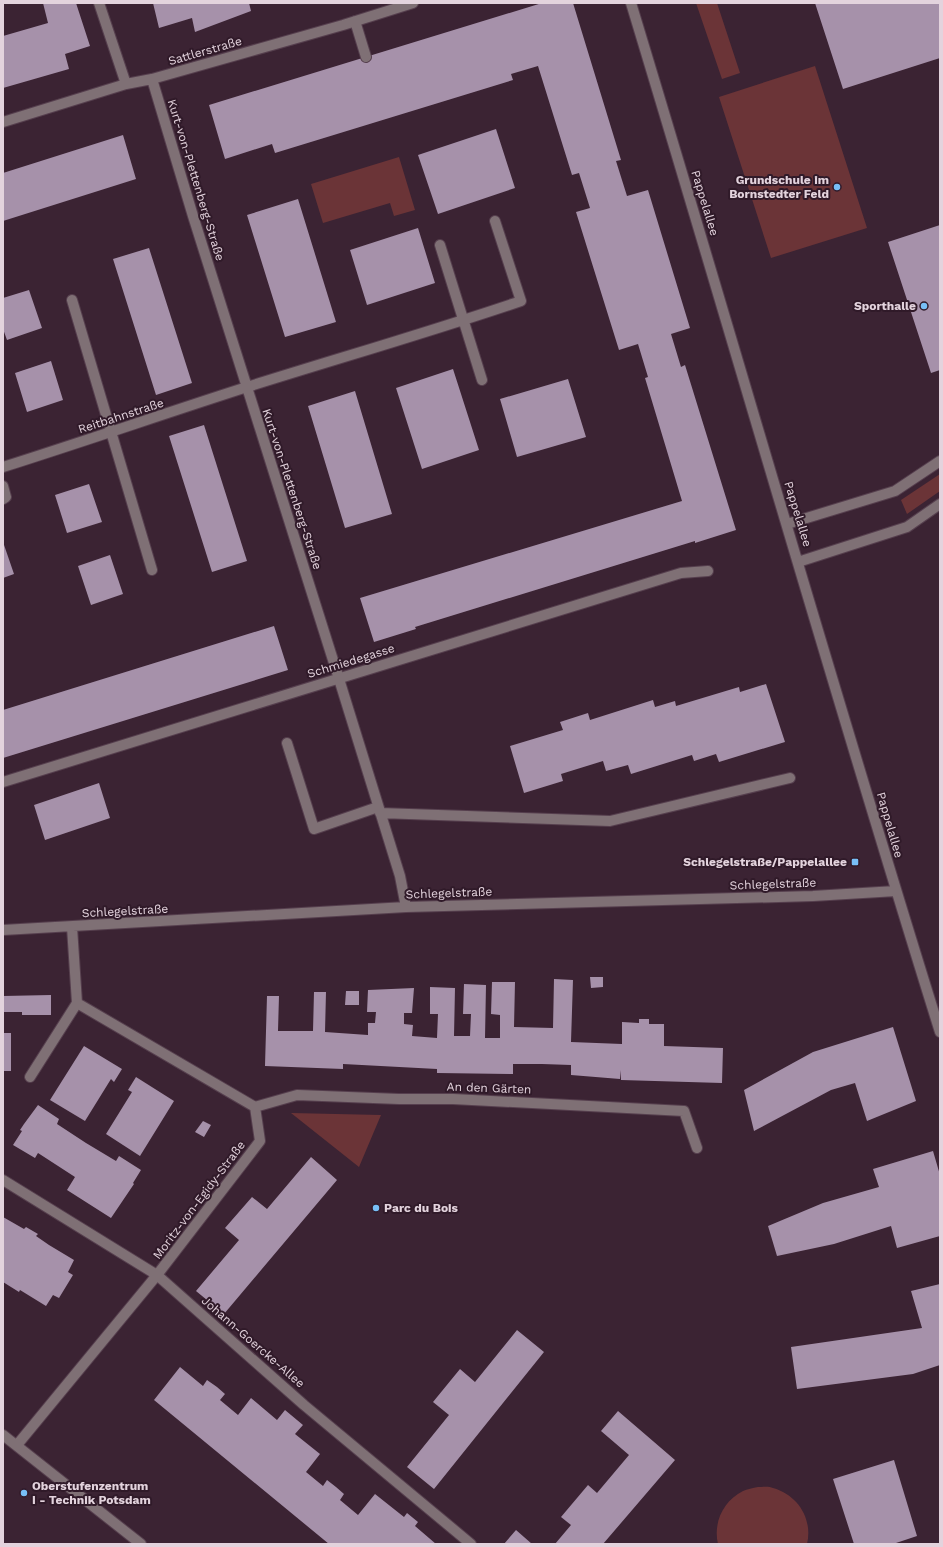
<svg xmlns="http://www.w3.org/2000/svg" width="943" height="1547" viewBox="0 0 943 1547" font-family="'Work Sans',sans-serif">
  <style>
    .green { fill: #6b3437 }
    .building { fill: #a691aa }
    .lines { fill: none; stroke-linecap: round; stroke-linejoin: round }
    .minor-casing { stroke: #563f4e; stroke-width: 12 }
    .minor { stroke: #7f7075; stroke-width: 10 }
    .poi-dot { fill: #78bff7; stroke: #301a29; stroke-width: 1.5 }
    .labels { text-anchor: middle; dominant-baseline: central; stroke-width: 4; stroke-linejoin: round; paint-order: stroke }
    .street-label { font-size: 12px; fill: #e3d3dd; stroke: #301a29 }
    .poi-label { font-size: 12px; font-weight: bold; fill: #e3d3dd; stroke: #301a29; text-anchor: end }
  </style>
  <rect width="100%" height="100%" fill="#3b2333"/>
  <path class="green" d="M696,3H717L740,73L722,79Z
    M815,66L867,228L771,258L719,97Z
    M399,157L415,210L394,216L390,203L323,223L311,184Z
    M940,474V491L907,514L901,500Z
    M291,1113L381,1115L359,1167Z
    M758,1487C763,1487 769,1486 773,1488C798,1495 813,1519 807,1544H718C713,1523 723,1501 743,1491C747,1489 753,1488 758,1487Z"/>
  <path class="building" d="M43,3H76L90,46L65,54L69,69L3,88V36L48,23Z
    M153,3H249L251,11L195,32L192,18L159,28Z
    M542,3H573L621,160L616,161L627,196L648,190L690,328L671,334L681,367L685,365L736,530L695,543V541L415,627L416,629L374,642L360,598L682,501L645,378L648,377L638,344L619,350L576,212L590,208L579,173L572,175L538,66L511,74L513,80L275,153L272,144L225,159L209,105Z
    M815,3H940V58L843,89Z
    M496,129L515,188L438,214L418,155Z
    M123,135L136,179L3,221V173Z
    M298,199L336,322L285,337L247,215Z
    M940,225V370L931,373L888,242Z
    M418,228L435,283L367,305L350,250Z
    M149,248L192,383L156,395L113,259Z
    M29,290L42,328L7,340L3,329V298Z
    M51,361L63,400L27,412L15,373Z
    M453,369L479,450L422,469L396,388Z
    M568,379L586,437L517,457L500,399Z
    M355,391L392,514L345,528L308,406Z
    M204,425L247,561L212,572L169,436Z
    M89,484L102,522L67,533L55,495Z
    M3,542L14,574L3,578Z
    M110,555L123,594L91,605L78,566Z
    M274,626L288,670L3,758V710Z
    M766,684L785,742L719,762L716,754L694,761L692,755L631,774L628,765L606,771L603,761L561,774L563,781L524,793L510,746L563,730L560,722L588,713L590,720L653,700L655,707L675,701L676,706L739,687L740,692Z
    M99,783L110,818L45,840L34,805Z
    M590,977H603V987L591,988Z
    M554,979L573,980L571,1042L622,1044V1022L639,1023V1019H649V1024H664V1046L723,1048L722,1083L621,1080V1070L620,1079L571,1075V1065L542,1064H513V1074L437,1073V1069L343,1064V1069L265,1066L267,996H279L278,1031H313L314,992H326L325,1032L368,1035V1023H375L376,1012H367L368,990L414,988L412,1013H404V1024L413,1025L412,1036L437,1038L438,1014H430V987L455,988L454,1036H470L471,1014H463L464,984L486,985L485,1038H500V1015L491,1014L492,982H515L514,1027L553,1028Z
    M346,991H359V1005H345Z
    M51,995V1015H22V1012H3V996Z
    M893,1027L916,1101L867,1121L855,1083L831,1090L754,1131L744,1090L813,1052Z
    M3,1033H11V1071H3Z
    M84,1046L122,1069L114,1082L111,1079L85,1121L50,1100Z
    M136,1077L174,1101L140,1156L106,1134L132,1092L128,1090Z
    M38,1105L59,1119L57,1124L86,1143L116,1161L119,1156L141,1170L133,1183L134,1184L111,1218L67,1190L75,1177L38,1153L35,1158L13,1145L22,1131L20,1130L24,1124Z
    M203,1121L211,1125L204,1137L195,1132Z
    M933,1151L940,1175V1236L897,1248L891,1226L834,1244L777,1256L768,1226L823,1203L879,1187L873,1169Z
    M311,1157L337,1180L224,1314L196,1291L239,1240L225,1228L252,1197L267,1209Z
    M3,1217L24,1229L26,1227L38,1234L36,1236L49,1245L74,1260L68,1272L73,1275L59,1298L53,1295L46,1306L20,1290L19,1292L3,1282Z
    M940,1284V1365L913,1374L797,1389L791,1347L922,1328L911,1291Z
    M517,1330L544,1352L434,1489L407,1467L449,1415L433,1402L460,1369L475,1382Z
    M180,1367L203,1386L207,1380L217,1387L225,1394L220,1400L238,1415L251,1398L277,1420L285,1410L303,1425L295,1434L320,1454L306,1472L323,1486L327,1480L336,1487L344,1494L340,1500L358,1515L375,1494L404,1517L407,1513L418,1522L415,1526L436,1544H329L154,1400Z
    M618,1411L675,1460L603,1544H555L571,1525L561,1517L588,1485L597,1493L629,1455L601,1431Z
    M894,1460L917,1536L893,1544H854L833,1479Z
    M516,1530L532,1544H504Z"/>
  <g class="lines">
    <defs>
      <path id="minor" d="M99,3L126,84
        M631,3C735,346 833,690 940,1032
        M355,21L366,57
        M152,79L193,216L339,679L400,876L406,907
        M3,122L126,84L152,79L343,25L413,3
        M440,245L482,380
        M72,300L152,570
        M3,467C85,441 166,413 247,387C339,358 430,332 521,301L495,221
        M3,486L6,497L3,499
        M787,524L895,491L940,461
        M798,562L907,527L940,504
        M287,743L314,829L378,807
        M3,782L681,573L708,571
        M380,813L610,821L790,778
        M3,930L406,907L813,896L896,891
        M30,1077L77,1003
        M255,1107L297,1095L399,1099H453L684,1111L697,1148
        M3,1180L157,1275L304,1405L471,1544
        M3,1435L141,1544
        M17,1445L157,1275L260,1141L255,1107L77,1003L72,927"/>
    </defs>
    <use href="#minor" class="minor-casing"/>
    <use href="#minor" class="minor"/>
  </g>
  <g class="poi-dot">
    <circle cx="837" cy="187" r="4"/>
    <circle cx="924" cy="306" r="4"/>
    <rect x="851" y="858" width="8" height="8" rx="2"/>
    <circle cx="376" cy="1208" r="4"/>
    <circle cx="24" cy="1493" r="4"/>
  </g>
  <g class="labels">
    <g class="street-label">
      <text transform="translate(205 51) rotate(-16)">Sattlerstraße</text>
      <text transform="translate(196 180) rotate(73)">Kurt-von-Plettenberg-Straße</text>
      <text transform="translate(705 203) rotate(73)">Pappelallee</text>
      <text transform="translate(121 416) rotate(-18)">Reitbahnstraße</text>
      <text transform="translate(292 489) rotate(72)">Kurt-von-Plettenberg-Straße</text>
      <text transform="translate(798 514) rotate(73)">Pappelallee</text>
      <text transform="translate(351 661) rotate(-17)">Schmiedegasse</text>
      <text transform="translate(890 825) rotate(74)">Pappelallee</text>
      <text transform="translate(773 884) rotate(-2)">Schlegelstraße</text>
      <text transform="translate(449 893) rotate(-2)">Schlegelstraße</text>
      <text transform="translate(125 911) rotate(-3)">Schlegelstraße</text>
      <text transform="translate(489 1088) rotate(2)">An den Gärten</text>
      <text transform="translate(199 1200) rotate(-53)">Moritz-von-Egidy-Straße</text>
      <text transform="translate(253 1342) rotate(41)">Johann-Goercke-Allee</text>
    </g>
    <g class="poi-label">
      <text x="829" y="180">Grundschule im<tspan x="829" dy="14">Bornstedter Feld</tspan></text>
      <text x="916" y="306">Sporthalle</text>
      <text x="847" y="862">Schlegelstraße/Pappelallee</text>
      <text x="384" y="1208" text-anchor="start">Parc du Bois</text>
      <text x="32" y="1486" text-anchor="start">Oberstufenzentrum<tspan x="32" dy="14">I - Technik Potsdam</tspan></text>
    </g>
  </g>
  <rect width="943" height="1547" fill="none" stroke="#e3d3dd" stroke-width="8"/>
</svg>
